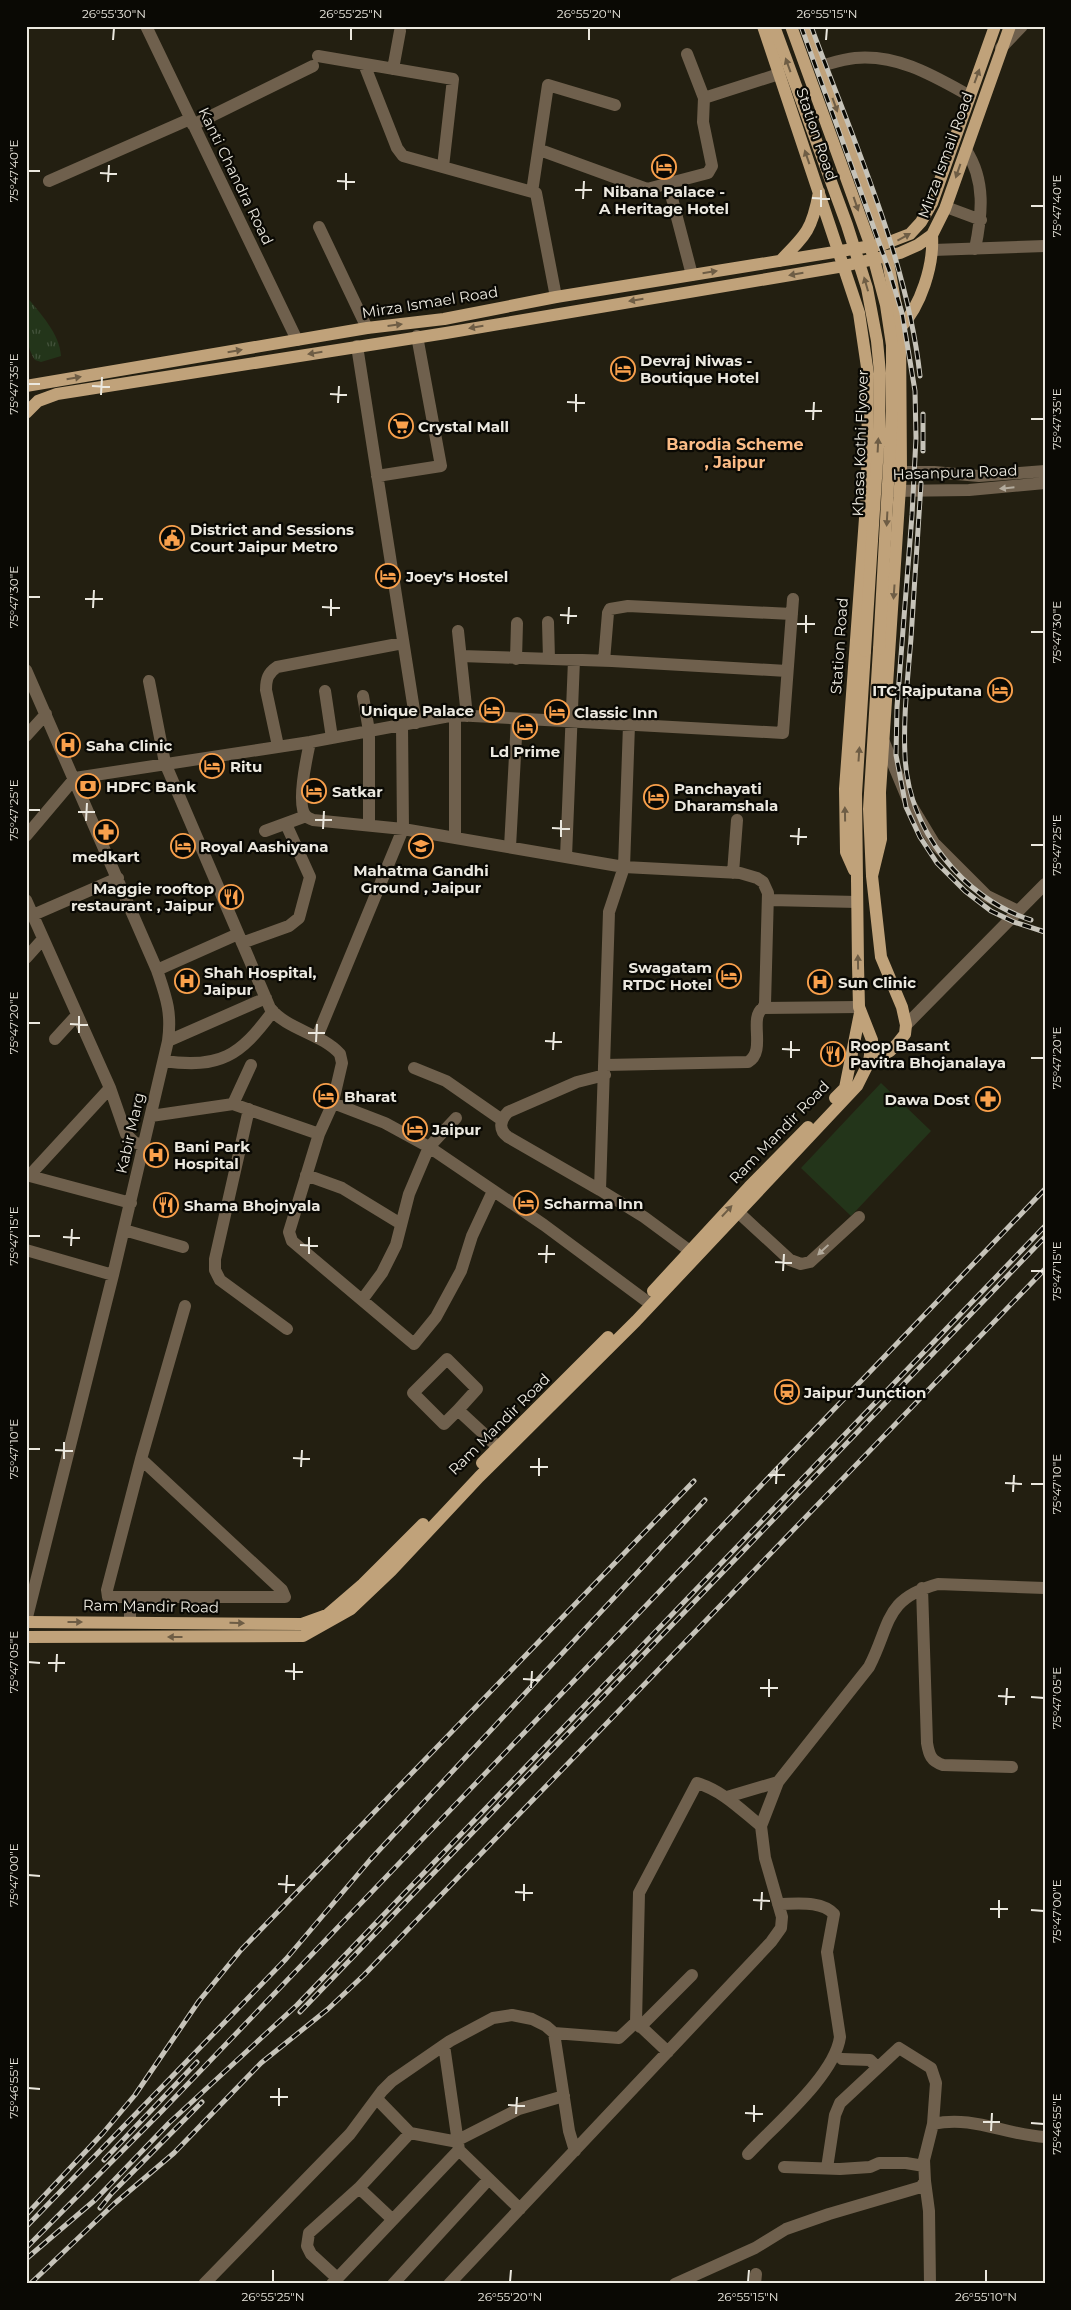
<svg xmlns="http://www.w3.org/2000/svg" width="1071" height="2310" viewBox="0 0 1071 2310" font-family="Montserrat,sans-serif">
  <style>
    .grass { fill: url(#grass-tufts) }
    .park { fill: #23351a }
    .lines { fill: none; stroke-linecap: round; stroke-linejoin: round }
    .minor { stroke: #6f604d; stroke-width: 12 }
    .major { stroke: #c0a27a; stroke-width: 12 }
    .rail-casing { stroke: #c6c3b9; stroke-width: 5 }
    .rail { stroke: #0a0904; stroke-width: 3; stroke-dasharray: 9; stroke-linecap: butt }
    .major-bridge { stroke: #c0a27a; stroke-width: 12 }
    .oneway { fill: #6e5d45 }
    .oneway2 { fill: #b3ab9d }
    .ticks { fill: none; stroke: #ebe8df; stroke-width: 2 }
    .labels { text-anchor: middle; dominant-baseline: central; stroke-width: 4.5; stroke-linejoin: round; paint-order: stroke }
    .street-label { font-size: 15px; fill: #ebe8df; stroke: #0a0904 }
    .poi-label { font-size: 15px; font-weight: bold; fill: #ebe8df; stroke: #0a0904; text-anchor: start }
    .neighbourhood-label { font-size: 16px; font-weight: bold; fill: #fbbc87; stroke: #0a0904 }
    .neatline { fill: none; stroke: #ebe8df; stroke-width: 2 }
    .ticks-label { font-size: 12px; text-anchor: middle; fill: #ebe8df }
  </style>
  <defs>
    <pattern id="grass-tufts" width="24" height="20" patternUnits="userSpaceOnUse" patternTransform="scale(1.25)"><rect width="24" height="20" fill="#23351a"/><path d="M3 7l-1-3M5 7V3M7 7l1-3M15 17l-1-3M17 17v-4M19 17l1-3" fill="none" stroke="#43523b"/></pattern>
  </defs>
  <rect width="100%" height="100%" fill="#231f11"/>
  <path class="grass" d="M26,296C40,313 60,334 61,356L41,362L35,360C23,341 26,318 26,296Z"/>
  <path class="park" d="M881,1083L931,1131L851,1216L801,1168Z"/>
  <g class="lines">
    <path class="minor" d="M146,26L297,340
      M1001,48L1022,26
      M318,56L453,79L443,167
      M364,64L397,148L403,156L536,193L556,297
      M821,66C832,63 844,59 855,58C898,54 934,76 970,96
      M393,69L400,31
      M704,98L779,74
      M193,125L313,66
      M540,150L647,189L708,173L712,166L703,122L704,98L687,54
      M966,150C986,181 982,215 975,249
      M49,181L190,119
      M668,183L692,275
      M532,192L548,85L615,105
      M946,207L981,220
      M319,227L367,328
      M933,250L1045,246
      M357,346L416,723
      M890,472H934L979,476L1045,471
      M377,476L441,466L417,336
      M890,491L969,490L1045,483
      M548,622L549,659
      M458,631L467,716
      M461,656L612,661L787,671
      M516,659L517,623
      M604,661L608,613L610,609L628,606L792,614
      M26,670L157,970C166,997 172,1012 168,1041L113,1275L26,1621
      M149,681L165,763L270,1008C287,1030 321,1033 340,1054L342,1063L332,1106
      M325,691L332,738
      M363,696L369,731V825
      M629,725L624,867L609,912L600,1190L644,1217L690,1251
      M26,736L46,714
      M310,742C307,756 296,806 306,816C308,818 311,819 313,820L403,829L624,867L740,873L757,878L763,882L768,893L765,1004L763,1008
      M884,742L908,800L934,843L987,896L1018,911
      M278,746L266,690C266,679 268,673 277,667L403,643
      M265,831L306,816
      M26,836L75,778L310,742L455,715L783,733L793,599
      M455,838V715
      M510,847L517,719
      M566,857L574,660
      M733,873L737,820
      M26,900L110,1088L126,1134L134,1142L144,1146
      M770,900L857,902
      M33,915L118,878
      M242,943L289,926L299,918L310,877L286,824
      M26,958L43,939
      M157,970L238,934
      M906,1025L1045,884
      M317,1037L403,829L402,725
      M55,1039L77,1015
      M168,1041L266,998
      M164,1061C220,1069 240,1056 273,1011
      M605,1065L748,1062C767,1051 748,1018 763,1008L859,1007
      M414,1068L446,1081L502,1120
      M233,1104L251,1065
      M249,1109L215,1259V1270L220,1280L287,1329
      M151,1116L233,1104L319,1134
      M26,1175L131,1203
      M306,1175L342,1188L401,1224
      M29,1176L110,1088
      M600,1190L508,1137C498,1130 500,1120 508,1112L577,1082L605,1075
      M493,1191L472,1236L461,1271L436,1317L414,1344L292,1241L289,1232L319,1134L333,1103L385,1123L429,1147L544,1225L645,1300
      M739,1213L790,1260L801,1264L810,1262L859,1217
      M124,1230L183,1247
      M26,1250L113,1275
      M362,1300L382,1273L396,1245L409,1194L429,1147L456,1118
      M458,1410L477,1389L447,1359L413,1393L444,1424L458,1410L498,1447
      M141,1459L282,1590L285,1597H108L107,1590L141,1459L185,1306
      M922,1588L927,1743C929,1755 931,1761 943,1765L1012,1767
      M130,1622V1598
      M727,1797L778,1782
      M640,2027L692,1975
      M554,2033L619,2038L636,2022
      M668,2052L636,2022L639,1893L697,1783C723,1791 740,1809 761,1826
      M842,2059L870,2060L877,2067
      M933,2124C973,2115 1005,2135 1045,2137
      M410,2133L458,2142
      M458,2140L519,2109L564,2096
      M459,2150L520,2209
      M748,2154C775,2125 835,2075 840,2037L827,1952L834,1914C821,1900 796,1904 778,1904
      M784,2167L840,2169L870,2167L879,2163H906L924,2166
      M925,2181L929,2211L930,2284
      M359,2188L410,2133L377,2099
      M337,2278L311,2254L307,2246L309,2233L359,2188L393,2220
      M204,2284L350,2134L382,2091L392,2081L450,2041L493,2018L512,2015L532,2019L546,2026L554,2033L569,2131L575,2151
      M332,2284L459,2150L444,2045
      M393,2284L489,2179
      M449,2284L771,1942L781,1928L782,1917L765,1858L761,1826L778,1782L869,1667C891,1625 883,1599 938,1584L1045,1588
      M675,2284L755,2248L786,2229L829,2214L921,2187L925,2181L924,2160L933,2124L936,2083L931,2068L899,2048L840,2103L835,2115L827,2168
      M755,2284L756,2274"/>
    <path class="major" d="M763,26L859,313L868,374L867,491L845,789L846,852L854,870
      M806,26L884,244
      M780,261C806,235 812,230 819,192
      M900,328C921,306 934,265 932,235
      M26,386L367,328L444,319L556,297L884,244L910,234L921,222L932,203L995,26
      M26,413L38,401L57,394L446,333L844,266L900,253L918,245L932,235L945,209L1010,26
      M872,876L881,839L880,792L901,472L900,328L887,256
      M869,1063L890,1051L897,1044L905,1034L906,1025L902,1007L881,957L872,876L869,809L879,649
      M835,1098L845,1088L860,1013
      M653,1291L749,1187L808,1127
      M482,1463L608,1337
      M26,1622L302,1624L327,1615L363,1584L423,1524
      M26,1637L303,1636L351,1609L391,1571L479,1477L636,1321L857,1086L869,1062L872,1040L859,1007L858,965L856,794L865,651"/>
    <defs>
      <path id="rail" d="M801,26L889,270L902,313L915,391L916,438L912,515L897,707L896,755L906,807L920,837L937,863L965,891L991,911L1014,922L1045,932
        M811,26C852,138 907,257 920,376
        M923,414V451
        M921,483C918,535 914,587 911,638C908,677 903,716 905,756C908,829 962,898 1031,920
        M300,2012L1045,1237
        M104,2160L197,2062
        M100,2208L112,2193L202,2102
        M26,2215L103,2133L135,2095L199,2001L241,1950L694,1481
        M26,2227L286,1959L370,1860L705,1500
        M26,2248L161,2112L1045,1189
        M26,2259L95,2200L169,2123L297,2005L1045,1226
        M30,2284L114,2204L174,2153L261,2063L328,2009L364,1975L1045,1269"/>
    </defs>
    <use href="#rail" class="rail-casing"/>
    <use href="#rail" class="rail"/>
    <path class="major-bridge" d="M774,26L847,225L867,288L877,341L880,373L879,431L865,651
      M791,26L869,241L886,305L892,345V411L879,649"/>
  </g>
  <defs><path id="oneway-solid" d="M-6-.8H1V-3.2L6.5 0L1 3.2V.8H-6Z" transform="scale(1.25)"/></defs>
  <g class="oneway">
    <use href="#oneway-solid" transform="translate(788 65) rotate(-110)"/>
    <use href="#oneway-solid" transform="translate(977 76) rotate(-70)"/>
    <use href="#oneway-solid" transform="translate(835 105) rotate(70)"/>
    <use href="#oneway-solid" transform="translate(807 157) rotate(-109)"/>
    <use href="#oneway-solid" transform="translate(958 171) rotate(109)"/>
    <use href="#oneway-solid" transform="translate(856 204) rotate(71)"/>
    <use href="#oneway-solid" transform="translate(904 237) rotate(-29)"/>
    <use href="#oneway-solid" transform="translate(710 272) rotate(-9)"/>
    <use href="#oneway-solid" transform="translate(796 274) rotate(170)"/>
    <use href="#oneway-solid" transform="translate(866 284) rotate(-106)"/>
    <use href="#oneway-solid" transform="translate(636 300) rotate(171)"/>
    <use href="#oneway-solid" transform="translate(395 325) rotate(-7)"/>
    <use href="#oneway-solid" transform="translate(476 327) rotate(170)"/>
    <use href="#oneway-solid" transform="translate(235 351) rotate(-10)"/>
    <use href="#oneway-solid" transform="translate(315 353) rotate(171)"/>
    <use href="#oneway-solid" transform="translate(74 378) rotate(-10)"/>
    <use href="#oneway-solid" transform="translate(878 445) rotate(-87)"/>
    <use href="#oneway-solid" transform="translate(887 519) rotate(93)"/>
    <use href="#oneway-solid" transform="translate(894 592) rotate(94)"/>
    <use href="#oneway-solid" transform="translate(859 754) rotate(-86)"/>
    <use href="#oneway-solid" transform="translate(845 814) rotate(-91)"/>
    <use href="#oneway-solid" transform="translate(858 962) rotate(-91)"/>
    <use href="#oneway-solid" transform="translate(727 1211) rotate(-47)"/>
    <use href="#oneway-solid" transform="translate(75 1622)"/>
    <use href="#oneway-solid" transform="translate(237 1623) rotate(1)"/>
    <use href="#oneway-solid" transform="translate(175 1637) rotate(180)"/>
  </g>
  <g class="oneway2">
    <use href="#oneway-solid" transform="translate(1007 488) rotate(174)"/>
    <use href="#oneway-solid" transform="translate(823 1250) rotate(137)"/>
  </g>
  <path class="ticks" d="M113,40L114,28M351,40V28M589,40V28M826,40L827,28M28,171H40M100,173L117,174M337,181L355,182M108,182L109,165M346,190V173M575,190H592M812,198L830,199M583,199L584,181M1031,206H1044M821,207V190M28,384H40M92,386L110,387M330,394L347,395M101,395L102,377M567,402L585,403M338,403L339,386M805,411H822M576,412V394M1031,419H1044M813,420L814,402M28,597H40M85,599H103M322,607L340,608M93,608L94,590M560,615L577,616M331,616V599M568,624L569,607M797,624H815M1031,632H1044M806,633V615M28,810H40M78,812H95M315,820H332M86,821L87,803M552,828L570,829M323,829L324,811M790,836L807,837M561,837V820M798,845L799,828M1031,845H1044M28,1023H40M70,1024L88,1025M79,1033V1016M308,1033H325M545,1041L562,1042M316,1042L317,1024M782,1049L800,1050M553,1050L554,1032M791,1058V1041M1031,1058H1044M28,1236H40M63,1237L80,1238M300,1245L318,1246M71,1246L72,1229M309,1254V1237M538,1254H555M775,1262L792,1263M546,1263L547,1245M783,1271L784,1254M1031,1271H1044M28,1449H40M55,1450L73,1451M293,1458L310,1459M64,1459V1442M301,1467L302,1450M530,1467H548M768,1475H785M539,1476V1458M1005,1483L1022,1484M776,1484L777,1466M1031,1484H1044M1013,1492L1014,1475M28,1662L40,1663M48,1663H65M285,1671L303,1672M56,1672L57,1654M523,1679L540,1680M294,1680V1663M531,1688L532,1671M760,1688H778M998,1696L1015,1697M769,1697V1679M1031,1697L1044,1698M1006,1705L1007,1688M28,1875L40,1876M278,1884L295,1885M515,1892L533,1893M286,1893L287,1875M753,1900L770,1901M524,1901V1884M990,1909H1008M761,1910L762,1892M1031,1910L1044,1911M999,1918V1900M28,2088L40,2089M270,2097H288M508,2105L525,2106M279,2106V2088M745,2113L763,2114M516,2114L517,2097M754,2122V2105M983,2122H1000M1031,2123L1044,2124M991,2131L992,2113M273,2282V2270M510,2282L511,2270M748,2282L749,2270M986,2282V2270"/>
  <defs>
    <symbol id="hotel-ring" viewBox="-11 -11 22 22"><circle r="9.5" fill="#0a0904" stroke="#f9a04c" stroke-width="1.5"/><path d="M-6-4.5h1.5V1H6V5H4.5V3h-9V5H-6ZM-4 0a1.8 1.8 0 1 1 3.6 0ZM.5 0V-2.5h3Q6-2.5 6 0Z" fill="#f9a04c"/></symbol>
    <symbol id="supermarket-ring" viewBox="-11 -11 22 22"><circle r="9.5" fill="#0a0904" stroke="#f9a04c" stroke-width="1.5"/><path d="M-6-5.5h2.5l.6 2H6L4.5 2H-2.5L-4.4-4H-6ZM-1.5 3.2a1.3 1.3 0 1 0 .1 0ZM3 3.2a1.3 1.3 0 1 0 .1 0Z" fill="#f9a04c"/></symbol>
    <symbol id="civic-ring" viewBox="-11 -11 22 22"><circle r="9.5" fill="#0a0904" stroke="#f9a04c" stroke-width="1.5"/><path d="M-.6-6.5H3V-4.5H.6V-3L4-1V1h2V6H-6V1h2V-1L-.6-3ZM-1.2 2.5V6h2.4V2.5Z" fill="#f9a04c"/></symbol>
    <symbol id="hospital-ring" viewBox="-11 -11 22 22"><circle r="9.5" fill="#0a0904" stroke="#f9a04c" stroke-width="1.5"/><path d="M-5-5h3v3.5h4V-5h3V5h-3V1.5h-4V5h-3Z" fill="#f9a04c"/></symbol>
    <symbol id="bank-ring" viewBox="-11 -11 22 22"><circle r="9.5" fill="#0a0904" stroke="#f9a04c" stroke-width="1.5"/><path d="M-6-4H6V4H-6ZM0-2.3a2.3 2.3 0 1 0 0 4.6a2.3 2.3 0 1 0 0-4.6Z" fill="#f9a04c"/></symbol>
    <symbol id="pharmacy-ring" viewBox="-11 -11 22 22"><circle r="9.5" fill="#0a0904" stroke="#f9a04c" stroke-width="1.5"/><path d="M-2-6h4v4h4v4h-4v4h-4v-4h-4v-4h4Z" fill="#f9a04c"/></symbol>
    <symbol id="school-ring" viewBox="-11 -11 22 22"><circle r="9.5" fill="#0a0904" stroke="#f9a04c" stroke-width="1.5"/><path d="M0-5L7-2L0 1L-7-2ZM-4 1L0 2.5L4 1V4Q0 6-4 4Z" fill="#f9a04c"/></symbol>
    <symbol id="restaurant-ring" viewBox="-11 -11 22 22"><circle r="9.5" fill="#0a0904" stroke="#f9a04c" stroke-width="1.5"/><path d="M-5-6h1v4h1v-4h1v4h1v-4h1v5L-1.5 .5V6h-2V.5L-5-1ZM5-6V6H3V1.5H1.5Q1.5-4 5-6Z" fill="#f9a04c"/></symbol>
    <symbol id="station-ring" viewBox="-11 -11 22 22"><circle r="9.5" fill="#0a0904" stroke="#f9a04c" stroke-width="1.5"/><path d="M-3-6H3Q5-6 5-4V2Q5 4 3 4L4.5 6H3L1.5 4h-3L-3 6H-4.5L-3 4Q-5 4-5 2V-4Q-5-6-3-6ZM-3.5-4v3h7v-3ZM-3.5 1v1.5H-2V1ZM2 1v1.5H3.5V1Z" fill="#f9a04c"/></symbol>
  </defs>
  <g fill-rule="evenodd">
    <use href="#hotel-ring" x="650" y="153" width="28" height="28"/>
    <use href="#hotel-ring" x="609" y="355" width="28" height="28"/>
    <use href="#supermarket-ring" x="387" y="412" width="28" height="28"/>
    <use href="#civic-ring" x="158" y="524" width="28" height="28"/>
    <use href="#hotel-ring" x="374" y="562" width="28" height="28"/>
    <use href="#hotel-ring" x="986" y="676" width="28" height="28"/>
    <use href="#hotel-ring" x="478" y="696" width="28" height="28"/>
    <use href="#hotel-ring" x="543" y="698" width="28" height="28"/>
    <use href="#hotel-ring" x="511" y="713" width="28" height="28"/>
    <use href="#hospital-ring" x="54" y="731" width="28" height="28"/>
    <use href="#hotel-ring" x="198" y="752" width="28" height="28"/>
    <use href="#bank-ring" x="74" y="772" width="28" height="28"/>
    <use href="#hotel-ring" x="300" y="777" width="28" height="28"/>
    <use href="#hotel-ring" x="642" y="783" width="28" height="28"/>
    <use href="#pharmacy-ring" x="92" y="818" width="28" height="28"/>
    <use href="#hotel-ring" x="169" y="832" width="28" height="28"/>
    <use href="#school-ring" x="407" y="832" width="28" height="28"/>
    <use href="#restaurant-ring" x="217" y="883" width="28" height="28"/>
    <use href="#hotel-ring" x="715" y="962" width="28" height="28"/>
    <use href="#hospital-ring" x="173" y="967" width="28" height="28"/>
    <use href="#hospital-ring" x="806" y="968" width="28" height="28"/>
    <use href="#restaurant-ring" x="819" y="1040" width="28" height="28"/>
    <use href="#hotel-ring" x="312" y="1082" width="28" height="28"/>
    <use href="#pharmacy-ring" x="974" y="1085" width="28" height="28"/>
    <use href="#hotel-ring" x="401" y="1115" width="28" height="28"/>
    <use href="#hospital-ring" x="142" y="1141" width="28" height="28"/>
    <use href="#hotel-ring" x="512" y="1189" width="28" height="28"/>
    <use href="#restaurant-ring" x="152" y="1191" width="28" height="28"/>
    <use href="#station-ring" x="773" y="1378" width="28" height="28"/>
  </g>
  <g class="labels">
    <g class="street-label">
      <text transform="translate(817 134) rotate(71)">Station Road</text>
      <text transform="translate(945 155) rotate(-70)">Mirza Ismail Road</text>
      <text transform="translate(236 176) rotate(64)">Kanti Chandra Road</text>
      <text transform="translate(430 302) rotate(-9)">Mirza Ismael Road</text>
      <text transform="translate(860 443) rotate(-88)">Khasa Kothi Flyover</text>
      <text transform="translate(955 472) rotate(-2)">Hasanpura Road</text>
      <text transform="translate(839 646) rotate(-86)">Station Road</text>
      <text transform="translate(779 1132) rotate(-46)">Ram Mandir Road</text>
      <text transform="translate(130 1133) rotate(-77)">Kabir Marg</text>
      <text transform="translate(499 1424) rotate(-45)">Ram Mandir Road</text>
      <text transform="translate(151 1606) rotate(1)">Ram Mandir Road</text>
    </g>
    <g class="poi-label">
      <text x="664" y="191" text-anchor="middle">Nibana Palace -<tspan x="664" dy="17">A Heritage Hotel</tspan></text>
      <text x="640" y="360">Devraj Niwas -<tspan x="640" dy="17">Boutique Hotel</tspan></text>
      <text x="418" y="426">Crystal Mall</text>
      <text x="190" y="529">District and Sessions<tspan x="190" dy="17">Court Jaipur Metro</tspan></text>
      <text x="406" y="576">Joey's Hostel</text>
      <text x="982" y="690" text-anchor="end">ITC Rajputana</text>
      <text x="474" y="710" text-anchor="end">Unique Palace</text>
      <text x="574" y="712">Classic Inn</text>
      <text x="86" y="745">Saha Clinic</text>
      <text x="525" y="751" text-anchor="middle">Ld Prime</text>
      <text x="230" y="766">Ritu</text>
      <text x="106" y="786">HDFC Bank</text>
      <text x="674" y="788">Panchayati<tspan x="674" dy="17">Dharamshala</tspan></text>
      <text x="332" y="791">Satkar</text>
      <text x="200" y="846">Royal Aashiyana</text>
      <text x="106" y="856" text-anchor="middle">medkart</text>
      <text x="421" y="870" text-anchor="middle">Mahatma Gandhi<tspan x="421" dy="17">Ground , Jaipur</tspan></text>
      <text x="214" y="888" text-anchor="end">Maggie rooftop<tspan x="214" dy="17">restaurant , Jaipur</tspan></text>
      <text x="712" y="967" text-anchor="end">Swagatam<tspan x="712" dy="17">RTDC Hotel</tspan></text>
      <text x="204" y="972">Shah Hospital,<tspan x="204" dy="17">Jaipur</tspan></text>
      <text x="838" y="982">Sun Clinic</text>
      <text x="850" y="1045">Roop Basant<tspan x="850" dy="17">Pavitra Bhojanalaya</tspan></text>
      <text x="344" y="1096">Bharat</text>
      <text x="970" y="1099" text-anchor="end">Dawa Dost</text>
      <text x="432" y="1129">Jaipur</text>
      <text x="174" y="1146">Bani Park<tspan x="174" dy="17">Hospital</tspan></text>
      <text x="544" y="1203">Scharma Inn</text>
      <text x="184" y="1205">Shama Bhojnyala</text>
      <text x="804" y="1392">Jaipur Junction</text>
    </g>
    <g class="neighbourhood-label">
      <text x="735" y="444">Barodia Scheme<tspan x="735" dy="18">, Jaipur</tspan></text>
    </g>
  </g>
  <rect width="1071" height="2310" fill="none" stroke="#0a0904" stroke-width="55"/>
  <rect x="28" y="28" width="1016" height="2254" class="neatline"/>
  <g class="ticks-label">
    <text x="114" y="18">26°55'30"N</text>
    <text x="351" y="18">26°55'25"N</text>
    <text x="589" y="18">26°55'20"N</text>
    <text x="827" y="18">26°55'15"N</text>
    <text transform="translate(14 171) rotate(-90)" y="4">75°47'40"E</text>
    <text transform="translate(1057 206) rotate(-90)" y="4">75°47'40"E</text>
    <text transform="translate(14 384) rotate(-90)" y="4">75°47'35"E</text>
    <text transform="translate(1057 419) rotate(-90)" y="4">75°47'35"E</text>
    <text transform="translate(14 597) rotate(-90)" y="4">75°47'30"E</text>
    <text transform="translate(1057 632) rotate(-90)" y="4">75°47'30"E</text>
    <text transform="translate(14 810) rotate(-90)" y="4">75°47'25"E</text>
    <text transform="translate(1057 845) rotate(-90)" y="4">75°47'25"E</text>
    <text transform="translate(14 1023) rotate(-90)" y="4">75°47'20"E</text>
    <text transform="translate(1057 1058) rotate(-90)" y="4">75°47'20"E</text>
    <text transform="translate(14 1236) rotate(-90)" y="4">75°47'15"E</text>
    <text transform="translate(1057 1271) rotate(-90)" y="4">75°47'15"E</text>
    <text transform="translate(14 1449) rotate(-90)" y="4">75°47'10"E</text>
    <text transform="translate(1057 1484) rotate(-90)" y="4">75°47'10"E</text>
    <text transform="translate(14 1662) rotate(-90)" y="4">75°47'05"E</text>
    <text transform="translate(1057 1698) rotate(-90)" y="4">75°47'05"E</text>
    <text transform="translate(14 1875) rotate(-90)" y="4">75°47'00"E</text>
    <text transform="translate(1057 1911) rotate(-90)" y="4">75°47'00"E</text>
    <text transform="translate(14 2088) rotate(-90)" y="4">75°46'55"E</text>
    <text transform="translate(1057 2124) rotate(-90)" y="4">75°46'55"E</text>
    <text x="273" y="2301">26°55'25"N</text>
    <text x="510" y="2301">26°55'20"N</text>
    <text x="748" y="2301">26°55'15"N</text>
    <text x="986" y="2301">26°55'10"N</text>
  </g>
</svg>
